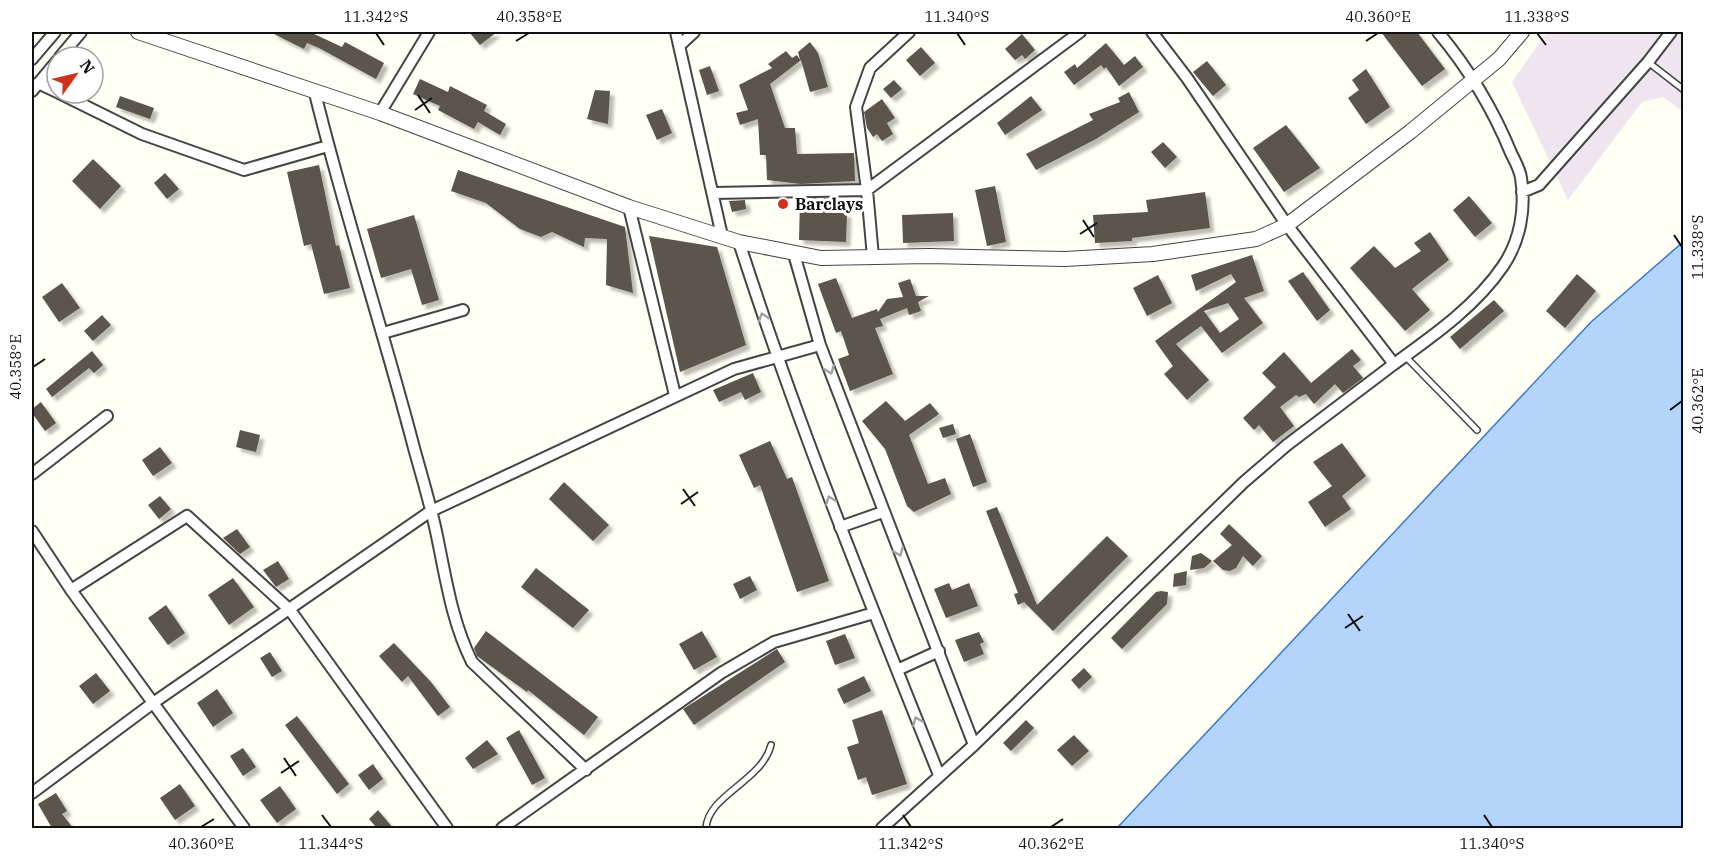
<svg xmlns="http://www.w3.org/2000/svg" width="1715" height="860" viewBox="0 0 1715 860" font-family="'IBM Plex Serif',serif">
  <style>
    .industrial { fill: #efe5ef }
    .water { fill: #b4d4fb; stroke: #347bd9; stroke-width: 1.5 }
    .building { fill: #5b544c; fill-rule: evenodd; filter: url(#shadow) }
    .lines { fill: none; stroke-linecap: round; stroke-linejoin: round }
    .service-casing { stroke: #444; stroke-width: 8 }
    .minor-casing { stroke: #444; stroke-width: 14 }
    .tertiary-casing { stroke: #444; stroke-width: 16 }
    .service { stroke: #fff; stroke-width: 5 }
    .minor { stroke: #fff; stroke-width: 10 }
    .tertiary { stroke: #fff; stroke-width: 14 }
    .oneway { stroke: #a0a0a0 }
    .ticks { fill: none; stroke: #111; stroke-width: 2 }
    .poi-dot { fill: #cf311b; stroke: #fff; stroke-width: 2 }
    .labels { text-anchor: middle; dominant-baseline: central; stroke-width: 6; stroke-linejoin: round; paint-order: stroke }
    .poi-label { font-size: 16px; font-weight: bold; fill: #111; stroke: #fff; text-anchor: start }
    .neatline { fill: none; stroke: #111; stroke-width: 2 }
    .ticks-label { font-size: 15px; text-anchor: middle; fill: #111 }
  </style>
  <defs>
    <filter id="shadow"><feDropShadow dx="4.5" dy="4.5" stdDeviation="1.5" flood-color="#0004"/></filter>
  </defs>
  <rect width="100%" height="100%" fill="#fffff5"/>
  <path class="industrial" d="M1547,32H1683V112L1663,97L1642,102L1568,200L1512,82Z"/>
  <path class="water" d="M1683,242V828H1117L1591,322Z"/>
  <path class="building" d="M270,32H313L312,33L342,47L345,42L384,63L376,79L319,48L307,43L304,49Z
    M469,32H497L480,45Z
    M1381,32H1417L1445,69L1422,86Z
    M1022,34L1035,50L1025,59L1022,55L1015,60L1005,49Z
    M810,42L818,53L828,87L810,92L801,60L770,84L785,128H795L797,154L854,153L855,181L801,184L767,180L766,155H760L758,119L740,125L736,113L748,110L739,85L772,68L768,64L786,51L792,58L797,55L800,60L798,52Z
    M1106,43L1124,65L1135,56L1143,67L1119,86L1106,67L1104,69L1101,65L1074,85L1064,72L1075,64L1077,68Z
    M921,47L935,63L920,76L906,60Z
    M1207,61L1226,85L1213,96L1193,72Z
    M710,66L719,91L707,95L699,70Z
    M1366,69L1390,107L1366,124L1348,98L1359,90L1352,80Z
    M420,79L448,92L450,86L487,105L484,111L506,124L500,135L478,122L474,129L438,110L440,106L413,94Z
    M894,80L902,89L891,98L883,89Z
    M595,90L610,91L608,124L587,119Z
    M1129,92L1139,112L1096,139L1036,170L1026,154L1093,120L1089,114L1120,102L1118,98Z
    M120,96L154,108L150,119L116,107Z
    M1031,96L1042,110L1005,135L997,123Z
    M882,99L895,118L887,123L893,134L882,141L877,134L873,137L867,128L864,112Z
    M662,109L672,133L657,140L646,115Z
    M1286,125L1320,168L1284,192L1253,148Z
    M1163,142L1177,157L1165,168L1151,152Z
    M93,159L121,186L100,209L72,181Z
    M319,165L336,246L339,245L350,288L324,294L311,244L304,246L287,172Z
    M458,170L625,227L633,293L606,285L607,239L585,238L584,247L552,232L541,237L520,229L486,203L451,191Z
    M165,173L179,189L167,199L154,183Z
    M995,186L1006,242L987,246L975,190Z
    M1205,192L1210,228L1132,238V241L1095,243L1093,215L1148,212L1146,200Z
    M1469,196L1492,223L1475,237L1453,210Z
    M829,198L828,212L847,213L846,242L799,240L800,199Z
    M745,200L746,209L732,212L729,201Z
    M953,213L954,241L903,243L902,215Z
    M414,215L439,300L422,305L411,269L381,278L367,229Z
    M1430,232L1449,260L1412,289L1430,310L1405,331L1350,268L1374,246L1395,268L1421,251L1414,243Z
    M649,236L717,247L746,345L680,372Z
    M1252,255L1264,291L1244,298L1263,323L1222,353L1201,326L1176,344L1209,380L1187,400L1164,374L1173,366L1155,341L1236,282L1231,274L1196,291L1191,275ZM1228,303L1239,319L1220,333L1204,311Z
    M1303,272L1330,310L1317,321L1288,281Z
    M1577,274L1596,291L1565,328L1546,311Z
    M1158,275L1172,303L1147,316L1133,288Z
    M836,278L852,318L877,309L878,312L887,299L903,297L898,283L910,279L916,296H929L918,302L921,311L909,315L907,308L880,319L883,326L875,328L893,374L850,391L838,359L849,355L841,331L836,333L818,284Z
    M62,283L80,308L59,322L42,297Z
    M1494,300L1504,311L1460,349L1450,337Z
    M102,315L111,325L93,341L84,331Z
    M1352,349L1361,360L1353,366L1363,378L1343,393L1335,384L1314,404L1306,394L1299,397L1296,395L1280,407L1294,426L1273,442L1259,425L1254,430L1243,418L1276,387L1262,373L1284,352L1311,383Z
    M92,351L103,365L94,373L89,368L52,397L46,389Z
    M753,373L761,392L745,400L741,392L719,402L713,390Z
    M886,401L905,421L930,403L939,414L909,435L928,484L945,478L951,494L914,512L907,506L885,449L862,421Z
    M41,402L56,423L45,431L32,413V409Z
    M953,424L956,434L943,438L939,428Z
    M240,430L260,435L256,452L236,447Z
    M970,434L987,482L973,487L956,439Z
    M770,441L787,479L792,477L829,581L797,592L760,485L754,488L739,455Z
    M1342,443L1366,476L1342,496L1351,509L1325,527L1308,502L1332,486L1313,462Z
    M160,447L172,463L153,476L142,460Z
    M564,482L609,525L593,541L549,499Z
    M160,496L171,509L159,519L148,505Z
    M997,507L1037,605L1107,536L1128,556L1053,631L1024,602L1018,605L1014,594L1018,593L986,511Z
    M1229,524L1262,556L1253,566L1243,556L1236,568L1230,571L1223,570L1213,561L1232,545L1220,534Z
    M237,529L250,547L240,554L223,538Z
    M1201,553L1212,561L1204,568L1190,570L1192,556Z
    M278,561L289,579L276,587L263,570Z
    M536,568L589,610L573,628L521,587Z
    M1187,571L1186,585L1173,587L1174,574Z
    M750,576L757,590L740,599L733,584Z
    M233,578L254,607L229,625L208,595Z
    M949,583L952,590L969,583L978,606L946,618L934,589Z
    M1161,591L1168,592L1167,604L1122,649L1111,638L1156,592Z
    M166,605L185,633L168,645L148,618Z
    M486,631L598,717L584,735L528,690L527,692L477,656L474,648Z
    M702,631L717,657L694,670L679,644Z
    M979,632L984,642L980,644L984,654L964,662L955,640Z
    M845,634L855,658L835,665L826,641Z
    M394,643L431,682L450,707L438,716L408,676L402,682L379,656Z
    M777,649L785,662L694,725L683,709Z
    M270,652L282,671L272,677L260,658Z
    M1084,668L1092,677L1079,689L1071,680Z
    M96,673L110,691L93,704L79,686Z
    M864,676L871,691L844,704L837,689Z
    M217,689L233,713L213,727L197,703Z
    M882,710L907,784L872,795L866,777L858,780L847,747L859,743L852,720Z
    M297,716L349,784L337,794L285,725Z
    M1026,720L1034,728L1011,751L1003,743Z
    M519,730L545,778L532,785L506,738Z
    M1074,735L1089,751L1072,766L1057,750Z
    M487,740L498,754L473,769L465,758Z
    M243,748L256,767L243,776L230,756Z
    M373,764L383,779L369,790L358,775Z
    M180,784L195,806L175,820L160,798Z
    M280,786L296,809L277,823L260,800Z
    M56,793L67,811L62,814L73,828H52L38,804Z
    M378,810L393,828H377L369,819Z"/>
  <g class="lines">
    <defs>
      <path id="service" d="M1648,62L1684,90
        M1405,356L1477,430
        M706,828C708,795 762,781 771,745"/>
      <path id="minor" d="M676,32L722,236
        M681,44L694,32
        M60,57L81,32
        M32,59L55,32
        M38,83L57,92
        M32,91L57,61
        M59,93L142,134L244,170L328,146
        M315,93C344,212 383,329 414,448C422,477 431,506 437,536C446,579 452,622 472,662L586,770
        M380,113L429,32
        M1522,192L1539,185L1648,62L1671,32
        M714,193L867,190L1080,32
        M629,207L675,395
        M739,242C797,423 868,598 939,775
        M794,254L820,345L974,745
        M873,257L867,190L856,107L870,68L909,32
        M383,333L463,310
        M1394,364C1433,336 1476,306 1503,266C1520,241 1526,209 1521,178C1520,170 1515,161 1511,153C1493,109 1468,68 1438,32
        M32,474L107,416
        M840,527L883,512
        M32,531L71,590L244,828
        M71,590L187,516L290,610L447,828
        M897,670L939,651
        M32,793L153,703L431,511L734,369L820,345
        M502,828L721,673L774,642L874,613
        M882,828L974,745L1244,482L1287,445L1394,364L1287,225L1187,78L1152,32"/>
      <path id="tertiary" d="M138,32L380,113L629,207L739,242L821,258L929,256L1065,259L1153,254L1256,239L1287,225L1410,132L1499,59L1522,32"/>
    </defs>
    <use href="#service" class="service-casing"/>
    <use href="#minor" class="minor-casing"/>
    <use href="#tertiary" class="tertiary-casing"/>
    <use href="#service" class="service"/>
    <use href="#minor" class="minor"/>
    <use href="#tertiary" class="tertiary"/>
  </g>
  <defs><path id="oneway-chevron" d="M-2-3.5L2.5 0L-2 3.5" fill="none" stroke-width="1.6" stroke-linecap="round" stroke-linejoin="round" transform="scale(1.5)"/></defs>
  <g class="oneway">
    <use href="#oneway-chevron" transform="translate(763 317) rotate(-108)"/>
    <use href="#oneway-chevron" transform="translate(830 370) rotate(69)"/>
    <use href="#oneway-chevron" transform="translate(830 500) rotate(-111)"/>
    <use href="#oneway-chevron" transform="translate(899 552) rotate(68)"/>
    <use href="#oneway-chevron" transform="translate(917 721) rotate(-112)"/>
  </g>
  <path class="ticks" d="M376,33L384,45M957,33L965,45M1537,33L1546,45M516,41L529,33M1366,41L1378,33M418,95L430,113M415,110L432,98M1083,220L1094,237M1080,234L1097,223M1674,235L1682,247M33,367L45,359M1670,410L1682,401M683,489L695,506M681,504L698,492M1348,614L1360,631M1345,628L1363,616M284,758L296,776M281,773L299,761M322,815L331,827M903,815L911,827M1484,815L1492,827M201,827L214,819M1051,827L1063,819"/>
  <circle class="poi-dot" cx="783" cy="204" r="6"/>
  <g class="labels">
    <g class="poi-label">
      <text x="795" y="204">Barclays</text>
    </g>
  </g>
  <rect width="1715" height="860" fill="none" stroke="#ffffff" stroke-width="66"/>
  <g transform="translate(75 75) rotate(56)"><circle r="28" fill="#ffffff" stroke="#a0a0a0" stroke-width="1.5"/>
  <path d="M0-4.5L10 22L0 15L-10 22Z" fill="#cf311b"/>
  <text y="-9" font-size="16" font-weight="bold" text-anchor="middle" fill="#111111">N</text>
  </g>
  <rect x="33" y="33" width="1649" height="794" class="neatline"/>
  <g class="ticks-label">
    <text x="376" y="22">11.342°S</text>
    <text x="529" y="22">40.358°E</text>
    <text x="957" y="22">11.340°S</text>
    <text x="1378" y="22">40.360°E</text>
    <text x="1537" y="22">11.338°S</text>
    <text transform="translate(1698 247) rotate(-90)" y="5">11.338°S</text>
    <text transform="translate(16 367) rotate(-90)" y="5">40.358°E</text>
    <text transform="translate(1698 401) rotate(-90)" y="5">40.362°E</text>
    <text x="201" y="849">40.360°E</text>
    <text x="331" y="849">11.344°S</text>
    <text x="911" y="849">11.342°S</text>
    <text x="1051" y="849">40.362°E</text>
    <text x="1492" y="849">11.340°S</text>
  </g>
</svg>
